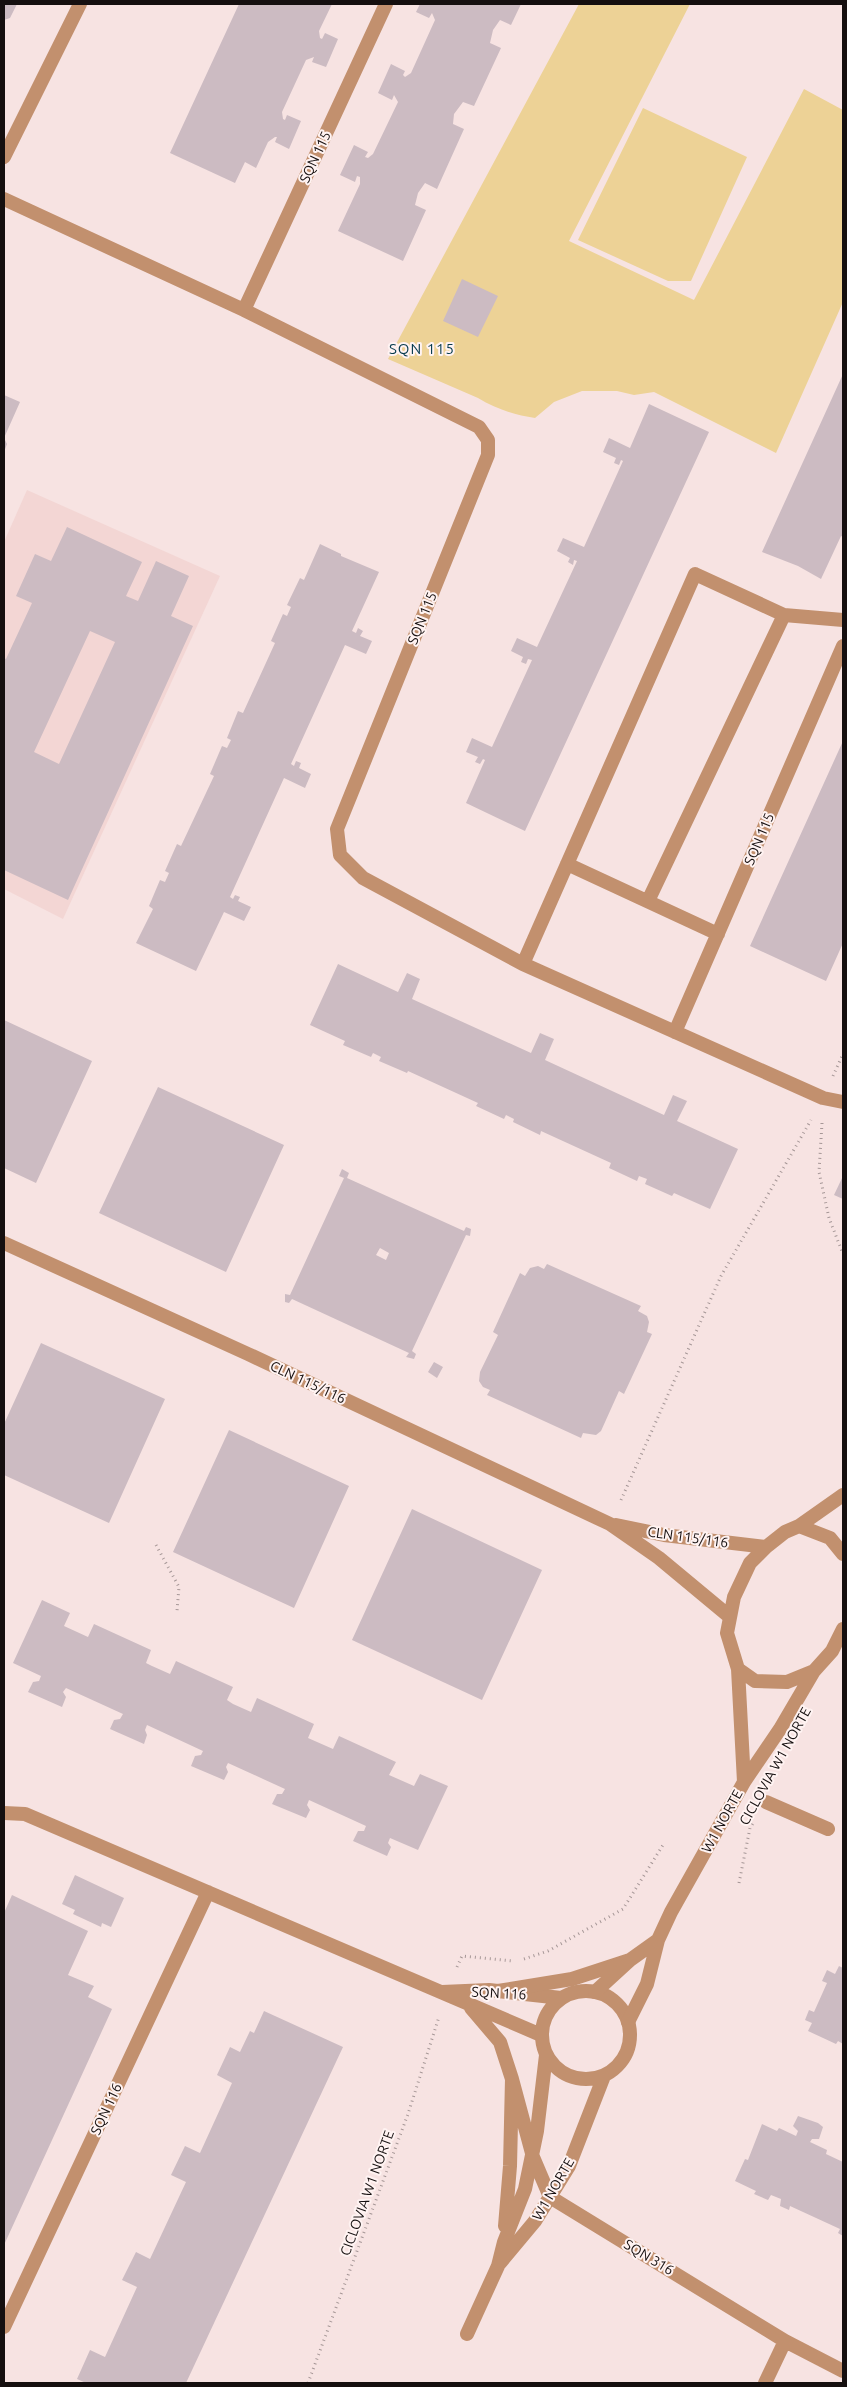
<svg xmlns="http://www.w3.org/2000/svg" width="847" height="2387" viewBox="0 0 847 2387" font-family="Ubuntu,sans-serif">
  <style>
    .built { fill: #f3d6d4 }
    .green { fill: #edd296 }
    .building { fill: #ccbbc2; fill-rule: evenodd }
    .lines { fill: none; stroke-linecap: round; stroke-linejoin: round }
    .path { stroke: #a69797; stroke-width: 3; stroke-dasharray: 1 4; stroke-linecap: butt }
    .service { stroke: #c2906e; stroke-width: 14 }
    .minor { stroke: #c2906e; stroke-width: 14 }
    .tertiary { stroke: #c2906e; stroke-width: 14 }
    .labels { text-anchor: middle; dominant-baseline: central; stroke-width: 4; stroke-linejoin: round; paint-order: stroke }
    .street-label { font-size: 14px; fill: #150f0f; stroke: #fff3f2 }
    .neighbourhood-label { font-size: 15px; letter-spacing: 1px; fill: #063b4d; stroke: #fff3f2 }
  </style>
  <rect width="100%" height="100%" fill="#f7e3e2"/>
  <path class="built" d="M27,490L220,576L63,919L4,889V542Z"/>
  <path class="green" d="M579,4H690L569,241L694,300L804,89L843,110V302L776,453L654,392L634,395L617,391H582L554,402L535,418C515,415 496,409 478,398L388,359Z
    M643,108L747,157L691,281H668L578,240Z"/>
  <path class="building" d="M4,4H17L10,18L4,20Z
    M239,4H332L319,31L320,38L322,39L325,33L338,39L326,67L312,62L314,57L306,60L282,112L283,119L285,120L287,115L301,121L289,149L275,142L277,137H275L268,142L256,168L245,162L235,183L170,153Z
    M420,4H521L511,25L500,20L493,30L490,43L501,48L474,106L463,102L454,114L453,124L464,129L437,189L425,183L418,193L415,205L426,210L403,261L338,231L360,184V177L357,176L355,182L340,175L354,145L368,152L365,157L368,158L373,154L398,102L394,95L392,100L378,93L391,64L405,71L403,75L405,77L411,73L435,20L432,13L429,18L416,12Z
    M462,279L498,296L478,337L443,321Z
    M843,374V537L841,536L821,579L798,566L762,552Z
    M4,395L20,402L4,438L7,444L4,452Z
    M649,404L709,432L525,831L466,803L485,760L483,759L480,764L475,762L478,757L466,752L472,738L492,747L532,660L528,659L526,664L521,662L523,657L511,651L517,638L537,647L577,561L574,560L573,565L568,562L570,558L557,551L563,538L584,547L623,461L621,460L619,465L614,463L616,458L603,452L609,438L630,448Z
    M67,527L142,562L126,596L138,601L156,561L189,576L171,616L193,626L68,900L4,870V658L6,659L32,603L16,596L35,554L51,561ZM90,631L115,642L59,764L34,752Z
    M320,544L341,554V556L379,572L352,631L356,633L358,628L363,631L360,636L372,641L366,654L345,645L291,764L294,766L296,761L301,763L299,768L311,774L305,788L284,778L230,897L233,899L235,895L240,897L238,901L251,907L244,921L224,912L196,971L136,943L153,909L149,906L160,880L165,882L169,873L165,871L177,844L181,846L214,776L210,774L222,746L227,748L231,740L227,738L238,711L243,713L275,643L271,641L283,614L287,616L291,607L287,605L300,578L304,580Z
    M843,741V943L826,981L750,946Z
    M338,964L398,992L407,973L420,979L412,999L531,1053L540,1033L554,1039L545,1060L664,1115L673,1095L687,1101L677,1121L738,1149L710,1209L674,1193L672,1196L645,1184L647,1179L639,1176L637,1181L609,1168L611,1163L541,1131L540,1135L513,1122L514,1119L506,1115L504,1119L476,1106L478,1103L408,1071L407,1073L379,1061L381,1057L373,1053L371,1057L343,1045L345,1041L310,1025Z
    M4,1020L92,1061L36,1183L4,1168Z
    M158,1087L284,1145L226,1272L99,1213Z
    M342,1169L349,1173L347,1178L464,1231L466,1227L471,1229L470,1236L466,1235L412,1351L416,1354L414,1359L406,1357L409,1353L292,1299L289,1303L285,1302V1294L290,1295L344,1178L339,1176ZM380,1248L389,1253L386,1260L376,1255Z
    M843,1176V1199L834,1195Z
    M547,1264L641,1306L638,1311L647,1316L649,1322L647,1332L652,1334L624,1394L619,1391L601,1431L596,1435L583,1433L581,1438L487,1395L490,1390L483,1387L479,1381L480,1372L498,1335L493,1332L520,1273L525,1276L530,1268L538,1266L544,1269Z
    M41,1343L165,1399L109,1523L4,1475V1424Z
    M434,1362L443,1367L437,1378L428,1372Z
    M229,1430L349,1486L294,1608L173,1552Z
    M412,1509L542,1570L482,1700L352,1640Z
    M42,1600L70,1613L64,1626L88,1637L94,1624L151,1650L146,1663L152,1666L170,1674L176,1661L233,1687L227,1700L233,1704L251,1712L257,1698L314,1724L308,1738L333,1749L339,1736L396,1762L389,1775L414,1786L420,1774L448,1786L418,1850L390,1838L388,1843L391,1847L387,1856L353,1841L358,1831H364L366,1826L309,1800L307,1805L310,1810L306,1818L272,1804L277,1794H282L285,1789L228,1763L226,1767L228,1772L224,1780L191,1766L195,1756L201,1755L203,1751L147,1725L145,1730L147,1735L144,1744L110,1729L114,1720L120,1719L123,1714L66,1688L63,1692L66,1697L62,1707L28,1692L33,1682L39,1681L41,1676L13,1663Z
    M75,1875L124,1898L111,1927L102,1923L101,1927L73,1914L75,1910L62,1904Z
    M12,1895L88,1931L68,1975L94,1986L88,1997L112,2009L4,2245V1913Z
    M839,1966L843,1968V2044L838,2041L836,2044L808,2031L812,2023L805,2020L809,2010L814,2012L827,1983L822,1981L827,1970L835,1974Z
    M264,2011L343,2047L186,2383H86L77,2379L90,2350L105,2357L137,2287L122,2280L136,2252L150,2259L186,2182L171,2175L185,2146L200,2153L232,2083L217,2075L230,2047L240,2052L250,2031L254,2033Z
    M798,2116L818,2123L823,2127L819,2139H812L810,2142L827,2150L826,2154L843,2162V2236L838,2233L840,2229L790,2206L789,2210L780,2206L781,2199L771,2195L768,2200L754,2194L756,2191L735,2181L745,2159L748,2160L762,2124L777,2131L779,2128L796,2136L798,2131L793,2126Z"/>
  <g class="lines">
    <path class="path" d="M833,1076L843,1054
      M822,1123L819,1172L829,1218L843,1254
      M621,1500L721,1276L811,1120
      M156,1545L179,1587L177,1611
      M739,1883L750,1828L754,1822
      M524,1959L548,1951L623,1909L663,1845
      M457,1967L462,1956L513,1961
      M308,2383L408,2114L439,2017"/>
    <path class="service" d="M766,1802L828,1829"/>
    <path class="minor" d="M4,157L80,4
      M4,199L244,310L479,427L488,440V455L337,829L340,855L363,878L523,964L823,1098L843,1102
      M244,310L386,4
      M567,864L718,934
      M648,901L784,615
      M523,964L695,574L784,615L843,620
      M675,1032L843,646
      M4,1813L25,1814L541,2035
      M542 2035a44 44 0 1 1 88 0a44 44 0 1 1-88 0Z
      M442,1992L489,1990L561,1998
      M471,2008L500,2042L512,2079L510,2166L505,2226
      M512,2079L533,2157L550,2197L785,2341L843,2371
      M500,2263L535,2221L569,2166L604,2076
      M4,2327L208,1892
      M467,2334L498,2266L504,2242L525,2189L537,2131L546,2055
      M765,2383L785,2341"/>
    <path class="tertiary" d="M4,1243L248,1354L610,1524L659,1558L730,1617
      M616,1525L664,1535L766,1547
      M799,1526L830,1538L843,1554
      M738,1669L755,1681L787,1682L814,1671L832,1651L843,1629
      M744,1782L738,1669L727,1633L734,1597L750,1563L766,1547L785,1532L799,1526L843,1495
      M498,1991L572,1979L630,1960
      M595,1992L630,1960L658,1940
      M628,2022L647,1984L658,1940L671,1912L744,1782L780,1729L814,1671"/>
  </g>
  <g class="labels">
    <g class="street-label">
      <text transform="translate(315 157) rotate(-65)">SQN 115</text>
      <text transform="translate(422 618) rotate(-68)">SQN 115</text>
      <text transform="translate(759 839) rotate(-67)">SQN 115</text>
      <text transform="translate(308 1382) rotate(25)">CLN 115/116</text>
      <text transform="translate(688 1537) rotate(8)">CLN 115/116</text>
      <text transform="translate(775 1766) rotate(-61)">CICLOVIA W1 NORTE</text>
      <text transform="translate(722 1821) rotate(-61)">W1 NORTE</text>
      <text transform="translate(499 1993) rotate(3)">SQN 116</text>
      <text transform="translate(106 2109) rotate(-65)">SQN 116</text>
      <text transform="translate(553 2189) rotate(-60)">W1 NORTE</text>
      <text transform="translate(367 2193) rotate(-70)">CICLOVIA W1 NORTE</text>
      <text transform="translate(649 2257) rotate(31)">SQN 316</text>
    </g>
    <g class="neighbourhood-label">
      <text x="422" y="348">SQN 115</text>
    </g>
  </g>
  <rect width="847" height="2387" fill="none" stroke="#150f0f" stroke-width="10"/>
</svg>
